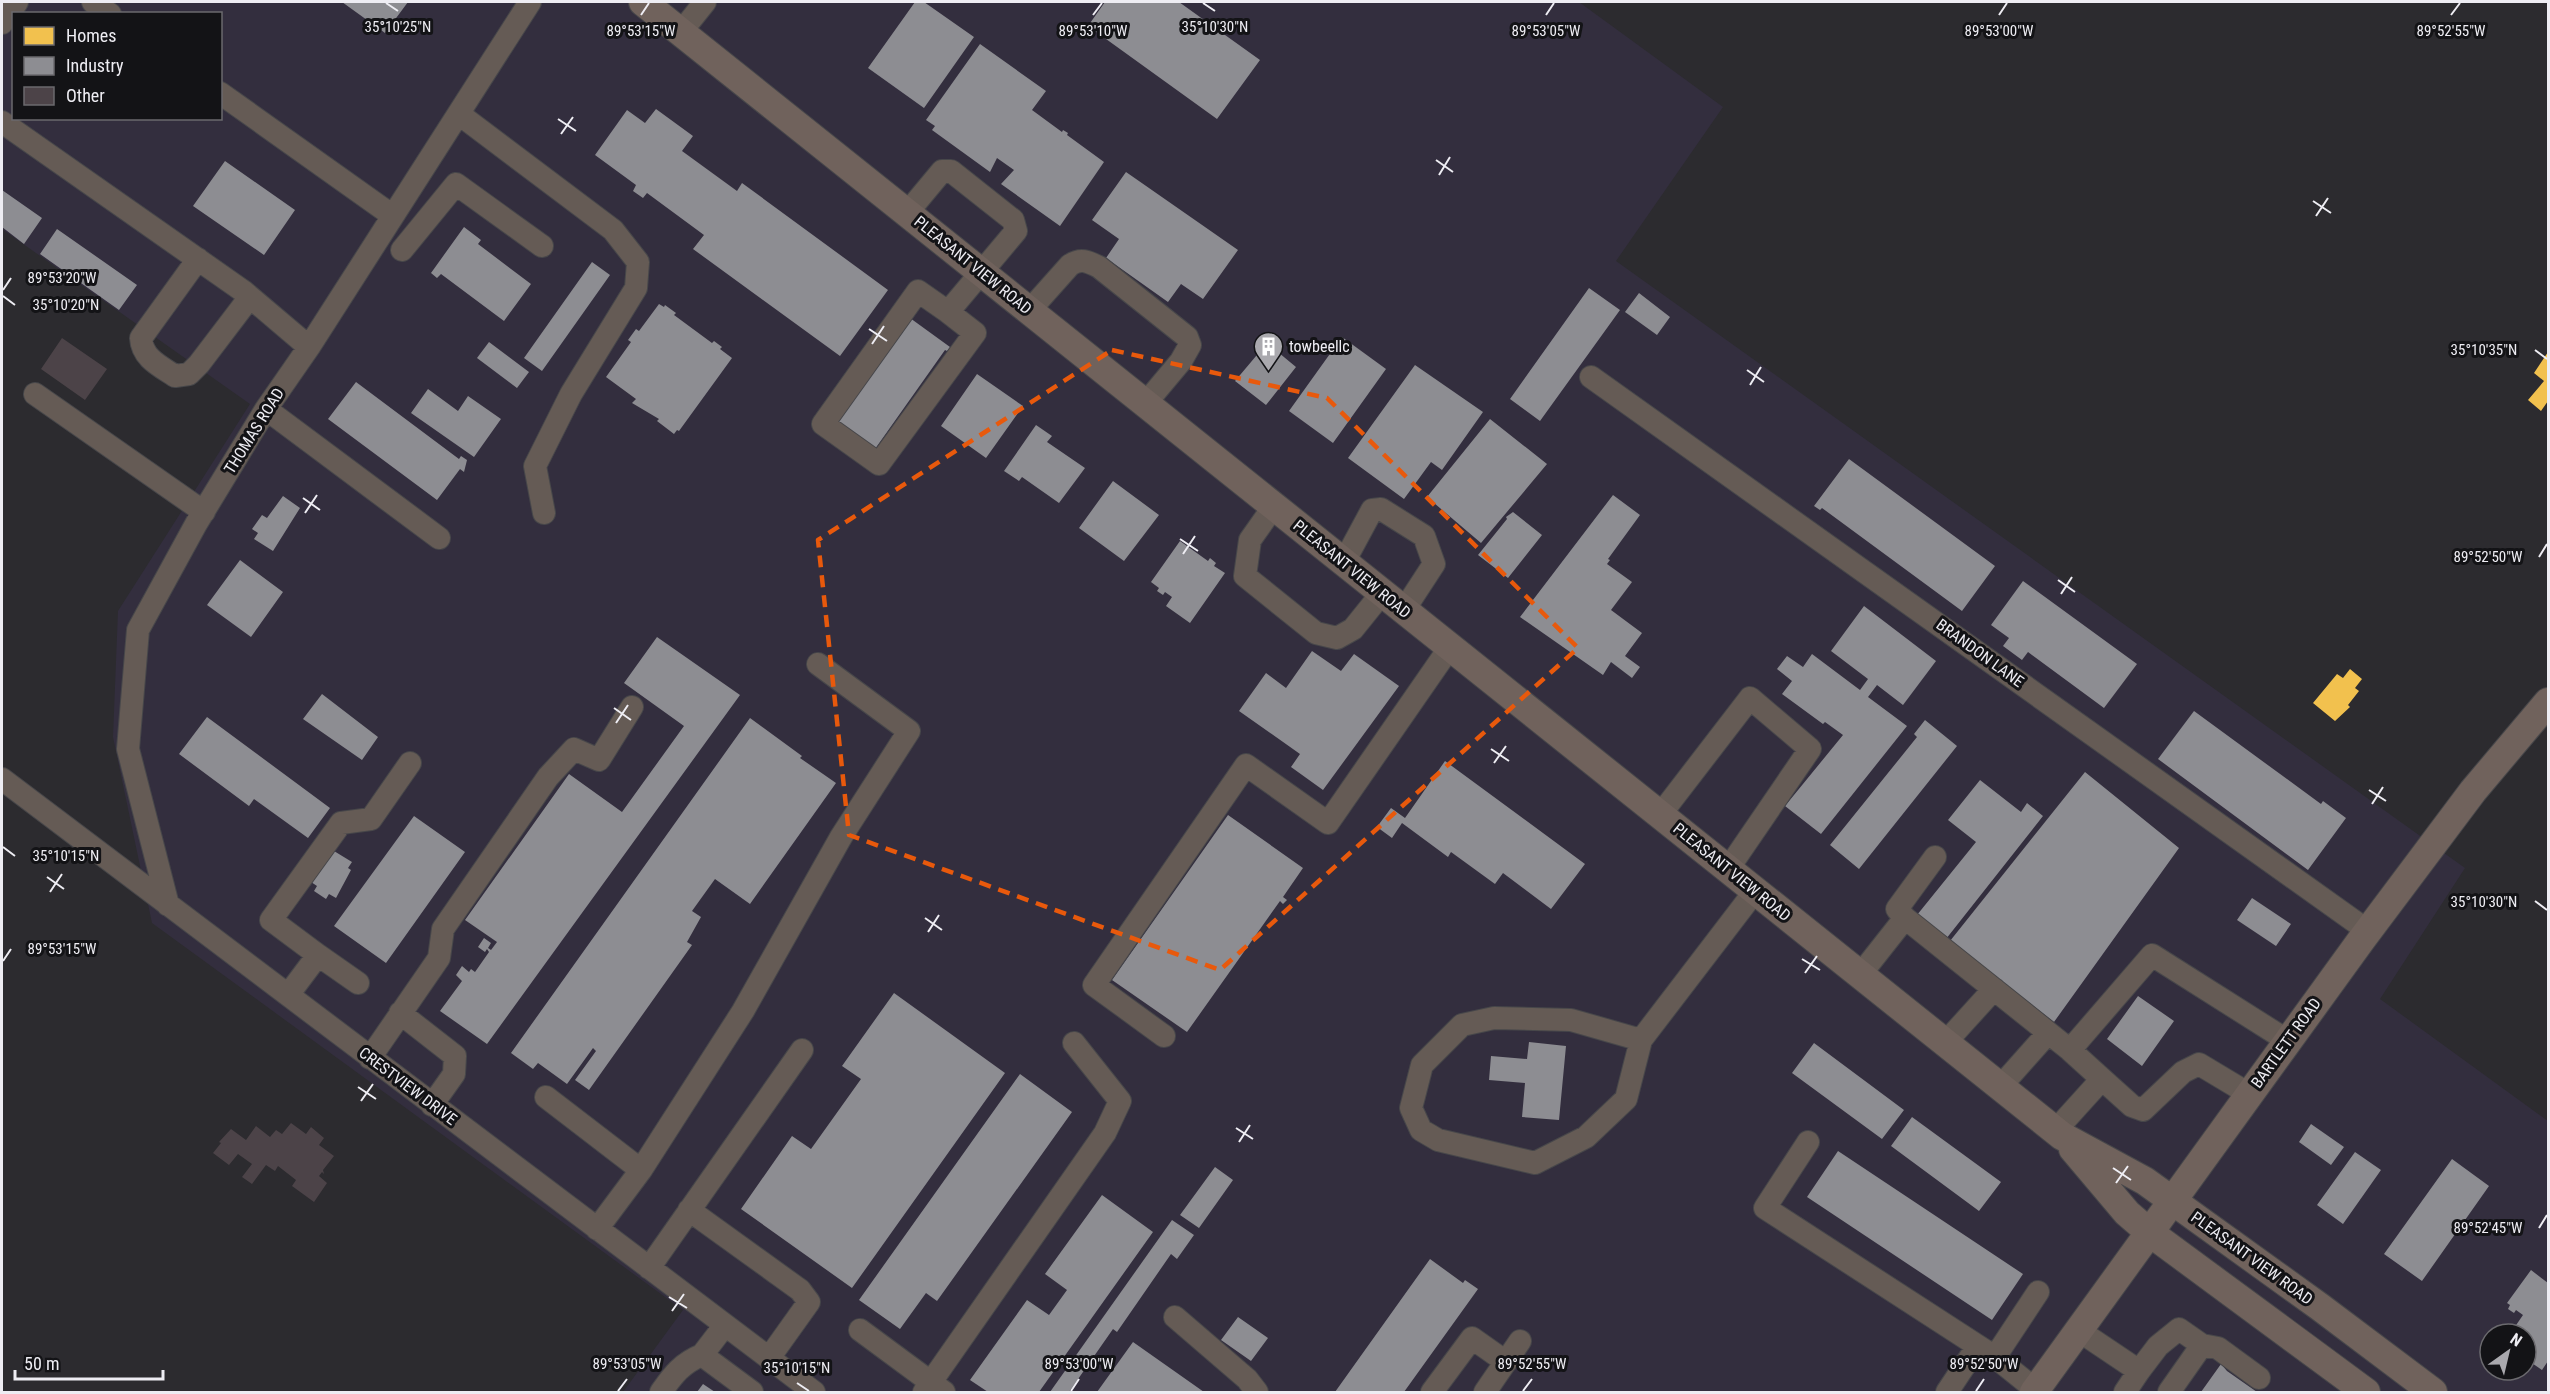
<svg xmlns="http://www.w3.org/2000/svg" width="2550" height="1394" viewBox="0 0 2550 1394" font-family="'Roboto Condensed',sans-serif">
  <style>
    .industrial { fill: #332e3e; fill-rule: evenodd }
    .homes { fill: #f2c14e }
    .industry { fill: #8d8d92 }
    .building { fill: #4c4348 }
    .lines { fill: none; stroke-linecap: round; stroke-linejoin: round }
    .minor-casing { stroke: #47474a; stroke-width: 24 }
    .major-casing { stroke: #47474a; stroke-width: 30 }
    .minor { stroke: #655b55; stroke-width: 22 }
    .major { stroke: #70625c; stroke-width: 28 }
    .marked { fill: none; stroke: #e8590c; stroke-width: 4.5; stroke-dasharray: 12 8; stroke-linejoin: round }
    .ticks { fill: none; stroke: #eeedf3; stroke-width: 2 }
    .labels { text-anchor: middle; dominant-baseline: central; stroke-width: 6; stroke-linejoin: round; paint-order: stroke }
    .street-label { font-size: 16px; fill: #eeedf3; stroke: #131316 }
    .poi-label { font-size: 16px; fill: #eeedf3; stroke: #131316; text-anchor: start }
    .ticks-label { font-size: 15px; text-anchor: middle; fill: #eeedf3; stroke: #131316; stroke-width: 6; stroke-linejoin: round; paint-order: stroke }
  </style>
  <rect width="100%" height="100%" fill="#2c2b2f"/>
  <path class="industrial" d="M2,2H1579L1723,107L1616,261L2465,868L2380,999L2548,1121V1392H623L683,1310L152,923L113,737L118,611L250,404L2,229ZM14,14H220V118H14ZM2490,1334H2526V1370H2490Z"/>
  <path class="homes" d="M2548,352V401L2541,411L2528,400L2544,381L2534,373Z
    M2350,669L2362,679L2355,688L2359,691L2348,705L2350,707L2335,721L2313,703L2337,674L2343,678Z"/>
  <path class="industry" d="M342,2H408L385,33Z
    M915,2H924L974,37L924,108L868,68Z
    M1105,2H1179L1260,60L1217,119L1088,26Z
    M980,44L1046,91L1032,110L1062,132L1063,130L1068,133L1067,135L1104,162L1060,226L1001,184L1014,170L997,158L990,172L932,130L935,126L926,120Z
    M656,109L693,136L682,151L737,191L742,183L888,290L840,356L693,249L704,235L647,193L643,198L633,191L636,185L595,155L627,110L645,123Z
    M225,161L295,210L264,255L193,206Z
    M1126,172L1238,250L1203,299L1181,284L1168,302L1106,258L1119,239L1092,220Z
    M2,190L42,218L24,244L2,227Z
    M464,227L481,240L478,244L531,284L504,321L441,274L437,278L431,273Z
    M57,229L137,285L119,310L40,254Z
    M592,262L610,275L542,371L524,358Z
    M1589,288L1620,310L1540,421L1510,399Z
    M1639,293L1670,317L1657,335L1625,312Z
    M659,304L664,307L665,305L676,313L674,315L712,343L714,341L722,347L720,349L732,358L679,431L677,430L674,434L657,421L659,419L632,403L636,399L606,377L631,342L628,340L636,329L639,331Z
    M910,318L950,347L947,351L945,350L875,449L838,422Z
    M1342,337L1386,369L1333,443L1289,411Z
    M489,342L529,372L517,388L477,358Z
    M1267,343L1296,367L1266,405L1235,381Z
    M1415,365L1483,412L1442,470L1431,462L1404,499L1348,458Z
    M977,374L1023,406L986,458L941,426Z
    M356,382L459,459L461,456L467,460L464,472L460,469L437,500L328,419Z
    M428,389L458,411L468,396L501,419L474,457L411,413Z
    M1490,419L1547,464L1481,543L1427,497Z
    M1036,425L1052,436L1047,442L1085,468L1059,503L1022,477L1019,481L1004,471Z
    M1849,459L1995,566L1962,611L1822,508L1820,510L1814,506Z
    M1113,481L1159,515L1124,561L1079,528Z
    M1613,495L1640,515L1608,559L1610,560L1607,564L1632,582L1611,610L1642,633L1625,656L1640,667L1632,678L1611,662L1603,675L1520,617Z
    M283,496L300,508L273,551L254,539L258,533L252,529L262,515L267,518Z
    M1513,512L1542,535L1508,578L1478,555L1507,519L1506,517Z
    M1180,541L1208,561L1210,558L1216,563L1214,566L1225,573L1190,623L1166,606L1172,597L1165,592L1163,595L1157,591L1159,588L1151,582Z
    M240,560L283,592L251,637L207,605Z
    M2023,581L2137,664L2104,708L2028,652L2022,660L2003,646L2009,638L1991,625Z
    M1864,606L1936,661L1903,705L1877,685L1868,697L1907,726L1821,834L1785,806L1843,735L1825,722L1823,724L1782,694L1792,681L1777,669L1787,656L1803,667L1812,654L1860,690L1868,679L1831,651Z
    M657,637L740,695L487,1044L440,1011L462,981L456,975L462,966L469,972L471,969L475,972L489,952L487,949L485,952L478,947L484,938L491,943L488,948L491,950L497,942L465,920L569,774L622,812L684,726L624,683Z
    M1312,651L1341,671L1354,654L1399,686L1323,790L1291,767L1300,754L1239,711L1266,673L1286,688Z
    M322,694L378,737L362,760L303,719Z
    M2194,711L2321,804L2323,801L2346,818L2308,870L2158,759Z
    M207,717L330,808L308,838L254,799L249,806L179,754Z
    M750,718L802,756L800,758L836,783L750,904L715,879L692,911L701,917L687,942L692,945L589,1090L575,1080L596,1051L593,1048L567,1084L538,1063L533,1069L511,1053Z
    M1925,720L1957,746L1859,869L1830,845L1917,737L1914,734Z
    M1445,761L1585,864L1551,909L1503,873L1495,884L1451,852L1448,857L1402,823L1392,838L1377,827L1391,808L1405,818Z
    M2085,772L2179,848L2054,1022L1950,941Z
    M1980,780L2021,812L2027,803L2043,816L1946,939L1917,915L1976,842L1948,820Z
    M1228,815L1303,868L1283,897L1287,900L1283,904L1280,901L1187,1032L1112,980Z
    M414,816L465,852L386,963L334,926Z
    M334,851L352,862L348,868L351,870L336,898L329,894L326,899L314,891L317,886L311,882L327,856L330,858Z
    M2252,898L2291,924L2276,946L2237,920Z
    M894,993L1005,1073L852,1288L741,1209L792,1136L811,1149L861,1079L842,1066Z
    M2138,996L2174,1021L2142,1066L2107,1039Z
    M1529,1042L1566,1046L1559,1120L1522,1117L1525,1083L1489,1080L1491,1056L1527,1059Z
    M1814,1043L1904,1110L1882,1139L1792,1073Z
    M1020,1074L1072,1112L937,1301L926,1293L900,1329L859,1300Z
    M1912,1117L2001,1182L1979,1211L1891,1146Z
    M2311,1124L2344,1147L2331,1165L2299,1142Z
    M1838,1151L2023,1274L1992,1320L1807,1197Z
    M2355,1152L2381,1170L2343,1224L2317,1205Z
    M2452,1159L2489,1186L2422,1281L2384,1254Z
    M1215,1167L1233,1180L1199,1228L1180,1215Z
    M1102,1195L1153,1232L1039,1392H988L970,1380L1027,1300L1049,1315L1067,1290L1045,1274Z
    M1172,1220L1194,1235L1177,1259L1171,1254L1117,1332L1113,1329L1069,1392H1050Z
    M1430,1259L1463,1283L1465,1280L1478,1289L1404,1392H1335Z
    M2531,1270L2548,1283V1361L2542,1370L2526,1359V1334H2510L2523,1315L2516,1310L2514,1313L2508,1309L2510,1305L2507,1303Z
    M1238,1317L1268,1338L1251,1361L1221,1340Z
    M1133,1342L1204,1392H1097Z
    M2221,1364L2227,1371L2257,1392H2201Z
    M703,1384L715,1392H697Z"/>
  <path class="building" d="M62,338L107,369L85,400L41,369Z
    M291,1123L306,1134L311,1127L324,1138L319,1145L334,1156L323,1170L324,1174L322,1172L319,1176L327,1183L314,1202L292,1186L296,1180L278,1166L275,1171L266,1165L252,1184L242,1177L252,1164L238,1154L229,1165L213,1153L221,1143L219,1142L231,1129L246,1140L256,1126L270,1137L276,1130L282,1134Z"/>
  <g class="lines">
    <defs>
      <path id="minor" d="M93,2L110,14
        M2,23L17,2
        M681,32L705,2
        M220,93L393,216
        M459,114L613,230L638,262L636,288L571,394L535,466L544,513
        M2,122L243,291L309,347
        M907,213L942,171H951L1013,220L1016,231L948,312L918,291L823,424L879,464L975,333L948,312
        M402,250L456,184L542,246
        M198,259L141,338C142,358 160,366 175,376L189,374L199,364L250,297
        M1029,311L1070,265C1081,258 1087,261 1099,267L1187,337L1190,345L1181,361L1145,404
        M1591,377L2368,931
        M35,394L204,512
        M266,409L439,538
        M1274,506L1250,540L1245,576L1316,633L1337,638L1353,629L1382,593
        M1344,562L1372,510L1381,509L1424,536L1434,564L1404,610
        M2,779L814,1392
        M1660,815L1750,698L1810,749L1728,869
        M168,905L128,749L138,630L196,524L266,409L309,347L530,2
        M1905,918L2070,1050L2152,955L2288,1041
        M318,955L358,983
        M1860,975L1905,918L1897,909L1935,857
        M288,995L318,955L271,920L341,823L371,819L410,763
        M400,1013L455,1056L454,1074L432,1105
        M1164,1036L1094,985L1246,765L1328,823L1450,647
        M1641,1040L1571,1020L1494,1018L1462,1025L1422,1065L1411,1108L1421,1130L1438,1140L1535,1163L1586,1137L1626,1099L1641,1040L1755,891
        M1945,1043L1994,989
        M370,1058L439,958L443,929L548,777L574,749L599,760L632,707
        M2102,1079L2132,1106L2143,1110L2183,1072L2199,1064L2249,1094
        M2000,1087L2048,1033
        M546,1097L641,1170L597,1229
        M2055,1131L2102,1079L2070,1050
        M1808,1142L1765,1208L1995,1357L2036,1390
        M641,1170L743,1011L841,837L909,731L818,664
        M689,1210L800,1290L809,1302L769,1358
        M649,1268L802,1050
        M1175,1317L1247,1379L1257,1392
        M725,1325L702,1355L752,1392
        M860,1330L944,1392
        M2078,1330L2139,1371L2125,1392
        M2202,1345L2218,1348L2259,1378
        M1995,1357L2038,1292
        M2139,1371L2158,1346L2179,1329L2202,1345L2169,1392
        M661,1392C673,1375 682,1363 702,1355
        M924,1392L1105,1133L1120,1101L1074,1043
        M1432,1392L1472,1338L1506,1362
        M1485,1392L1520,1341
        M1947,1392L1977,1347"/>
      <path id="major" d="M643,2L2062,1136L2145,1181L2320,1307L2433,1392
        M2073,1149L2127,1213L2149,1232L2366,1392
        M2034,1392L2362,939L2473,791L2548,702"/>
    </defs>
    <use href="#minor" class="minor-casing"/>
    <use href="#major" class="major-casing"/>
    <use href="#minor" class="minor"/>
    <use href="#major" class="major"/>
  </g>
  <path class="marked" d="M1112,350L1327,398L1578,648L1220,970L849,835L818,540Z"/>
  <path class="ticks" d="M386,3L398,11M1203,3L1215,11M641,15L649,3M1093,15L1102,3M1546,15L1554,3M1999,15L2007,3M2451,15L2460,3M558,119L576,131M561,134L573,117M1436,160L1453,172M1439,175L1450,157M2313,201L2331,213M2316,216L2328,198M3,290L11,278M3,296L15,305M869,329L887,341M872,344L884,326M2535,350L2547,359M1747,370L1764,382M1750,385L1761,367M303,498L320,510M305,513L317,495M1180,539L1198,551M1183,554L1195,536M2539,557L2547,544M2058,580L2075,592M2061,594L2072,577M614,708L631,720M616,723L628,705M1491,749L1509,761M1494,763L1506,746M2369,790L2386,801M2372,804L2383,787M3,847L15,856M47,877L64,889M50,892L62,874M2535,901L2547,910M925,918L942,930M928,932L939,915M1802,959L1820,970M3,961L11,949M1805,973L1817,956M358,1087L376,1099M361,1101L373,1084M1236,1128L1253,1139M1239,1142L1250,1125M2113,1168L2131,1180M2116,1183L2128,1166M2539,1228L2547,1215M669,1297L687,1308M672,1311L684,1294M797,1383L809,1391M618,1391L627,1379M1071,1391L1079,1379M1523,1391L1532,1379M1976,1391L1984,1379"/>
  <defs>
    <symbol id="building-pin" viewBox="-11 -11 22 30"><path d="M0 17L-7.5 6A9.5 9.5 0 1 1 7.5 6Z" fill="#aaa9ae" stroke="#131316"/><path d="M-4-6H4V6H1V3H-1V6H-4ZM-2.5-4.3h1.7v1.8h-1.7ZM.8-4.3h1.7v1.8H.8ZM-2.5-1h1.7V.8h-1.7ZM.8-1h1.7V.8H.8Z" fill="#fff"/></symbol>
  </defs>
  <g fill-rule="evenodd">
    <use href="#building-pin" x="1252" y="330" width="33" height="45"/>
  </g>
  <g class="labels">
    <g class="street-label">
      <text transform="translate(973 265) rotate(39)">PLEASANT VIEW ROAD</text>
      <text transform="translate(254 431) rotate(-58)">THOMAS ROAD</text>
      <text transform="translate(1352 569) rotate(39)">PLEASANT VIEW ROAD</text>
      <text transform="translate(1980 653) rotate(36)">BRANDON LANE</text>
      <text transform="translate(1732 872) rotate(39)">PLEASANT VIEW ROAD</text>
      <text transform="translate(2286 1043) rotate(-54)">BARTLETT ROAD</text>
      <text transform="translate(408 1086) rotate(37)">CRESTVIEW DRIVE</text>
      <text transform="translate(2252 1258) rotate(36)">PLEASANT VIEW ROAD</text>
    </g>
    <g class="poi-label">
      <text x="1289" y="346">towbeellc</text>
    </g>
  </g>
  <g class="ticks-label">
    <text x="398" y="32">35°10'25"N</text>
    <text x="1215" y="32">35°10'30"N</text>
    <text x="641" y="36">89°53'15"W</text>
    <text x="1093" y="36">89°53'10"W</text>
    <text x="1546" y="36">89°53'05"W</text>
    <text x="1999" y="36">89°53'00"W</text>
    <text x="2451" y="36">89°52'55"W</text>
    <text x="62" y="283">89°53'20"W</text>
    <text x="66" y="310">35°10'20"N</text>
    <text x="2484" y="355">35°10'35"N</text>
    <text x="2488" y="562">89°52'50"W</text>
    <text x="66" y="861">35°10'15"N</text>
    <text x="2484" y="907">35°10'30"N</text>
    <text x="62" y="954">89°53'15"W</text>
    <text x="2488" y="1233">89°52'45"W</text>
    <text x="627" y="1369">89°53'05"W</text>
    <text x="1079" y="1369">89°53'00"W</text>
    <text x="1532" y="1369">89°52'55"W</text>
    <text x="1984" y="1369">89°52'50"W</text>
    <text x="797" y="1373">35°10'15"N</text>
  </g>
  <rect width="2550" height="1394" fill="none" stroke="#eeedf3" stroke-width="6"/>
  <rect x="12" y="12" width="210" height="108" fill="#131316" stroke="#6b6a6e" stroke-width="1.5"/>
  <rect x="24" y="27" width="30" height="18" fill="#f2c14e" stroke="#6b6a6e" stroke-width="1.5"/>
  <text x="66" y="42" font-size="18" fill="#eeedf3">Homes</text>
  <rect x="24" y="57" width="30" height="18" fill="#8d8d92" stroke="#6b6a6e" stroke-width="1.5"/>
  <text x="66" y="72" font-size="18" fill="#eeedf3">Industry</text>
  <rect x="24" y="87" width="30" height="18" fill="#4c4348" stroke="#6b6a6e" stroke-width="1.5"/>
  <text x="66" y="102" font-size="18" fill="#eeedf3">Other</text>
  <g transform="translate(2508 1352) rotate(34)"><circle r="28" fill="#131316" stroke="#6b6a6e" stroke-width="1.5"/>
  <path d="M0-4.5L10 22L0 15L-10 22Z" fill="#aaa9ae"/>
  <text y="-9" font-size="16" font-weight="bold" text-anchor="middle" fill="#eeedf3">N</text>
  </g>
  <path d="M15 1370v9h148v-9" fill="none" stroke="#eeedf3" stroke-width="3"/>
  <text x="24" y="1370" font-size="18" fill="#eeedf3" stroke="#131316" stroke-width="4.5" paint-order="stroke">50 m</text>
</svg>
